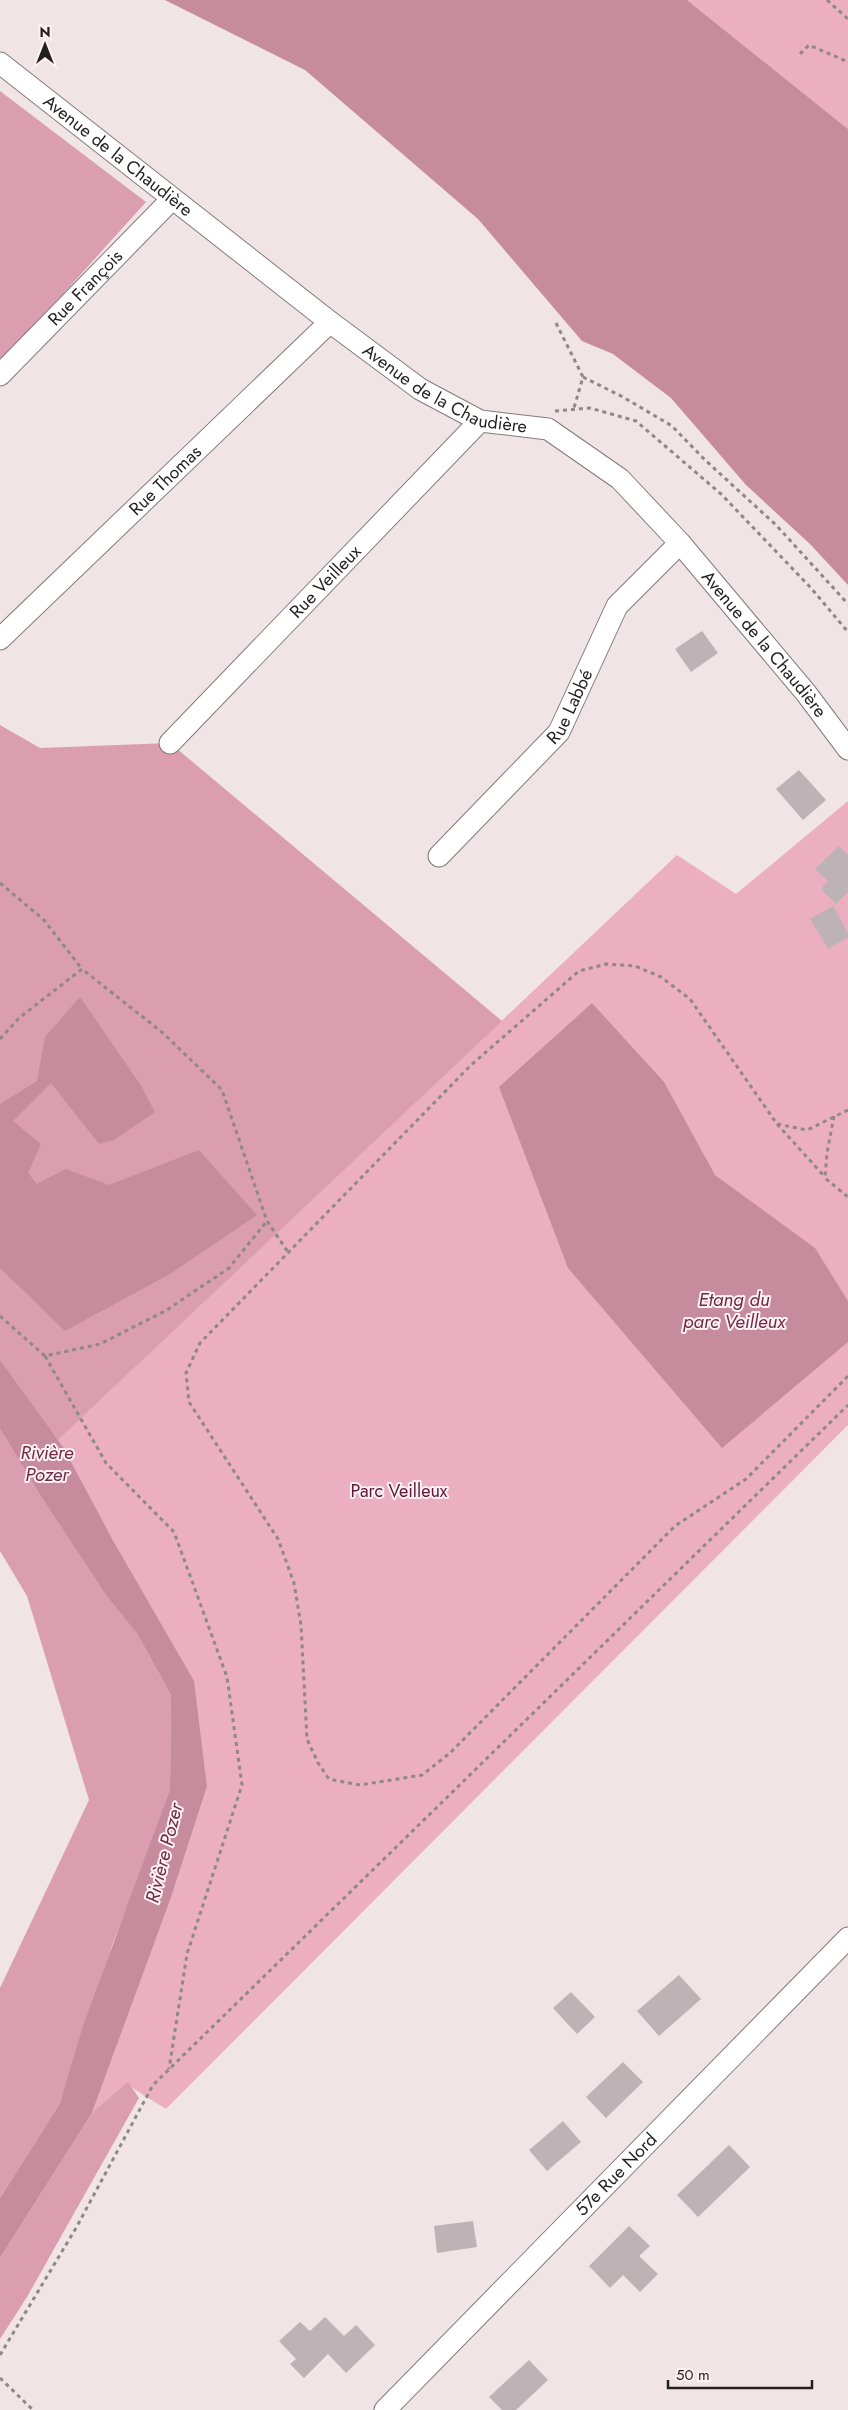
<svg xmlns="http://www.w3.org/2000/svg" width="848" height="2410" viewBox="0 0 848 2410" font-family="Jost,sans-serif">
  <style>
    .green { fill: #ebafc1 }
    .forest { fill: #da9eb0 }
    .water { fill: #c68c9e }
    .building { fill: #bdb2b5 }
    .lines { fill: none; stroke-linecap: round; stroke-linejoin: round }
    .minor-casing { stroke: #847a7c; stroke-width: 23 }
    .path { stroke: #8f8789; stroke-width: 3; stroke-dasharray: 4 4; stroke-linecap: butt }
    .minor { stroke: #fff; stroke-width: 21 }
    .labels { text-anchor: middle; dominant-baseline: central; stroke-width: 4; stroke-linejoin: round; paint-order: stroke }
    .street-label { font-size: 18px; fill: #231f20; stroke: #fdf1f4 }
    .park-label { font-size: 18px; fill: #5d1834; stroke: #fdf1f4 }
    .water-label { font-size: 19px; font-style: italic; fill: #702a45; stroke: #fdf1f4 }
  </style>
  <rect width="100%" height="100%" fill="#f0e4e7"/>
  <path class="green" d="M687,0H848V129Z
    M848,801V1425L166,2109L131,2087L92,2113L166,1910L207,1788L115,1544L58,1440L677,855L736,894Z"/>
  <path class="forest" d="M0,91L146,202L0,364Z
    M0,725L40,748L170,743L502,1021L58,1440L0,1367Z
    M0,1424L136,1632L171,1695L170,1789L131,1898L114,1940L60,2103L0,2198V1988L89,1800L27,1596L0,1551Z
    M128,2082L139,2098L27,2297L0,2339V2258L92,2113Z"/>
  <path class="water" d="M165,0H687L848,129V585L811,545L746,485L671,398L613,354L582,341L478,219L305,70Z
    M80,997L140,1084L155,1112L114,1140L99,1144L51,1083L13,1121L41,1144L28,1173L37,1184L66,1169L109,1185L199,1150L257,1215L170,1274L65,1331L0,1268V1104L37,1081L45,1037Z
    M592,1003L664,1082L715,1175L815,1248L848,1301V1342L722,1448L568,1268L499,1087Z
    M0,1360L63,1447L115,1544L194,1681L207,1787L170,1900L92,2113L0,2258V2198L60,2103L83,2026L170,1789L171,1695L136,1632L107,1596L41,1496L0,1428Z"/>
  <path class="building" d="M702,631L718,653L691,672L675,649Z
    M799,770L826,800L803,820L776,789Z
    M839,846L848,855V892L836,904L821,889L828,881L815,869Z
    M833,906L848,933V937L828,949L810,919Z
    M679,1975L701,1999L659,2036L637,2011Z
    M571,1992L595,2017L577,2034L553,2008Z
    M623,2062L643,2082L606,2118L586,2097Z
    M563,2121L581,2142L547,2171L529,2150Z
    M729,2145L750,2167L698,2217L677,2195Z
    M473,2221L477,2247L437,2253L434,2226Z
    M629,2226L650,2246L639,2256L658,2274L640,2292L623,2275L610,2288L589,2266Z
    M325,2317L344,2336L356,2325L375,2345L346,2373L328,2354L304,2378L290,2364L296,2359L279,2341L300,2322L310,2331Z
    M529,2360L548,2380L516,2410H502L489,2397Z"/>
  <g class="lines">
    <defs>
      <g id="minor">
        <path id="s1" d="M0,63L330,322L420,389L480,421L548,429L620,479L680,543L806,693L848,749"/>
        <path id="s2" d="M0,375L172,199"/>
        <path id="s3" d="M0,639L330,322"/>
        <path id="s4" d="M170,743L480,421"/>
        <path id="s5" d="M439,856L559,732L617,606L680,543"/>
        <path id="s6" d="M385,2410L848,1938"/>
      </g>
    </defs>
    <use href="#minor" class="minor-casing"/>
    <path class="path" d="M827,0L848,19
      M800,54L809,45L848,62
      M556,323L583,377L574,408
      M583,377L623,397L672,426L704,459L776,525L848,604
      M555,411L590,408L636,421L721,494L811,588L848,632
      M0,883L44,920L82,969
      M0,1039L19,1018L82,969L163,1033L222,1090L267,1221L288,1252
      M848,1110L807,1130L777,1124L690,999L661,977L635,966L606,964L579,971L471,1065L200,1343L186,1373L189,1402L278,1539L294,1583L301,1625L307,1739L318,1763L329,1779L360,1785L422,1775L450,1753L675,1526L746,1479L848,1376
      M834,1116L827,1153L825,1178L848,1197
      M777,1124L825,1177
      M0,1316L45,1356L100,1344L167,1310L229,1268L267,1221
      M45,1356L106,1463L174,1532L227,1677L242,1785L187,1954L169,2069
      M0,2355L76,2228L153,2085L848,1405
      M0,2378L33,2410"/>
    <use href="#minor" class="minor"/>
  </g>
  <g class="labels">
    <g class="street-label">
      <text stroke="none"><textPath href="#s1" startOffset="150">Avenue de la Chaudière</textPath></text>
      <text stroke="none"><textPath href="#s2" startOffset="122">Rue François</textPath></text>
      <text stroke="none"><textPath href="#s1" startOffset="555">Avenue de la Chaudière</textPath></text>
      <text stroke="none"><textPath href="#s3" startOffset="229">Rue Thomas</textPath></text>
      <text stroke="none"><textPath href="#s4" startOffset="224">Rue Veilleux</textPath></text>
      <text stroke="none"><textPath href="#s1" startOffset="975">Avenue de la Chaudière</textPath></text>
      <text stroke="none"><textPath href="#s5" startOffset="200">Rue Labbé</textPath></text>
      <text stroke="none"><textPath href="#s6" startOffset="330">57e Rue Nord</textPath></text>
    </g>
    <g class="park-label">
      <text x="399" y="1491">Parc Veilleux</text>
    </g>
    <g class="water-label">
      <text x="734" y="1299">Etang du<tspan x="734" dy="22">parc Veilleux</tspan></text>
      <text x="47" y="1452">Rivière<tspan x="47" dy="22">Pozer</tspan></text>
      <text transform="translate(164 1853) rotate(-76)">Rivière Pozer</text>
    </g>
  </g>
  <g transform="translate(45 45)" stroke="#fdf1f4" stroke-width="4" paint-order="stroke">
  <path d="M0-4L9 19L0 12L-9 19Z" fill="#231f20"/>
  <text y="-8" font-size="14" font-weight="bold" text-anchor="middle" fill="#231f20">N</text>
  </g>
  <path d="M668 2380v8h144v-8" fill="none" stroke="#231f20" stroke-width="2.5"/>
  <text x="676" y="2380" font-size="15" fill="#231f20" stroke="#fdf1f4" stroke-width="4" paint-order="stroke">50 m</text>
</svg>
